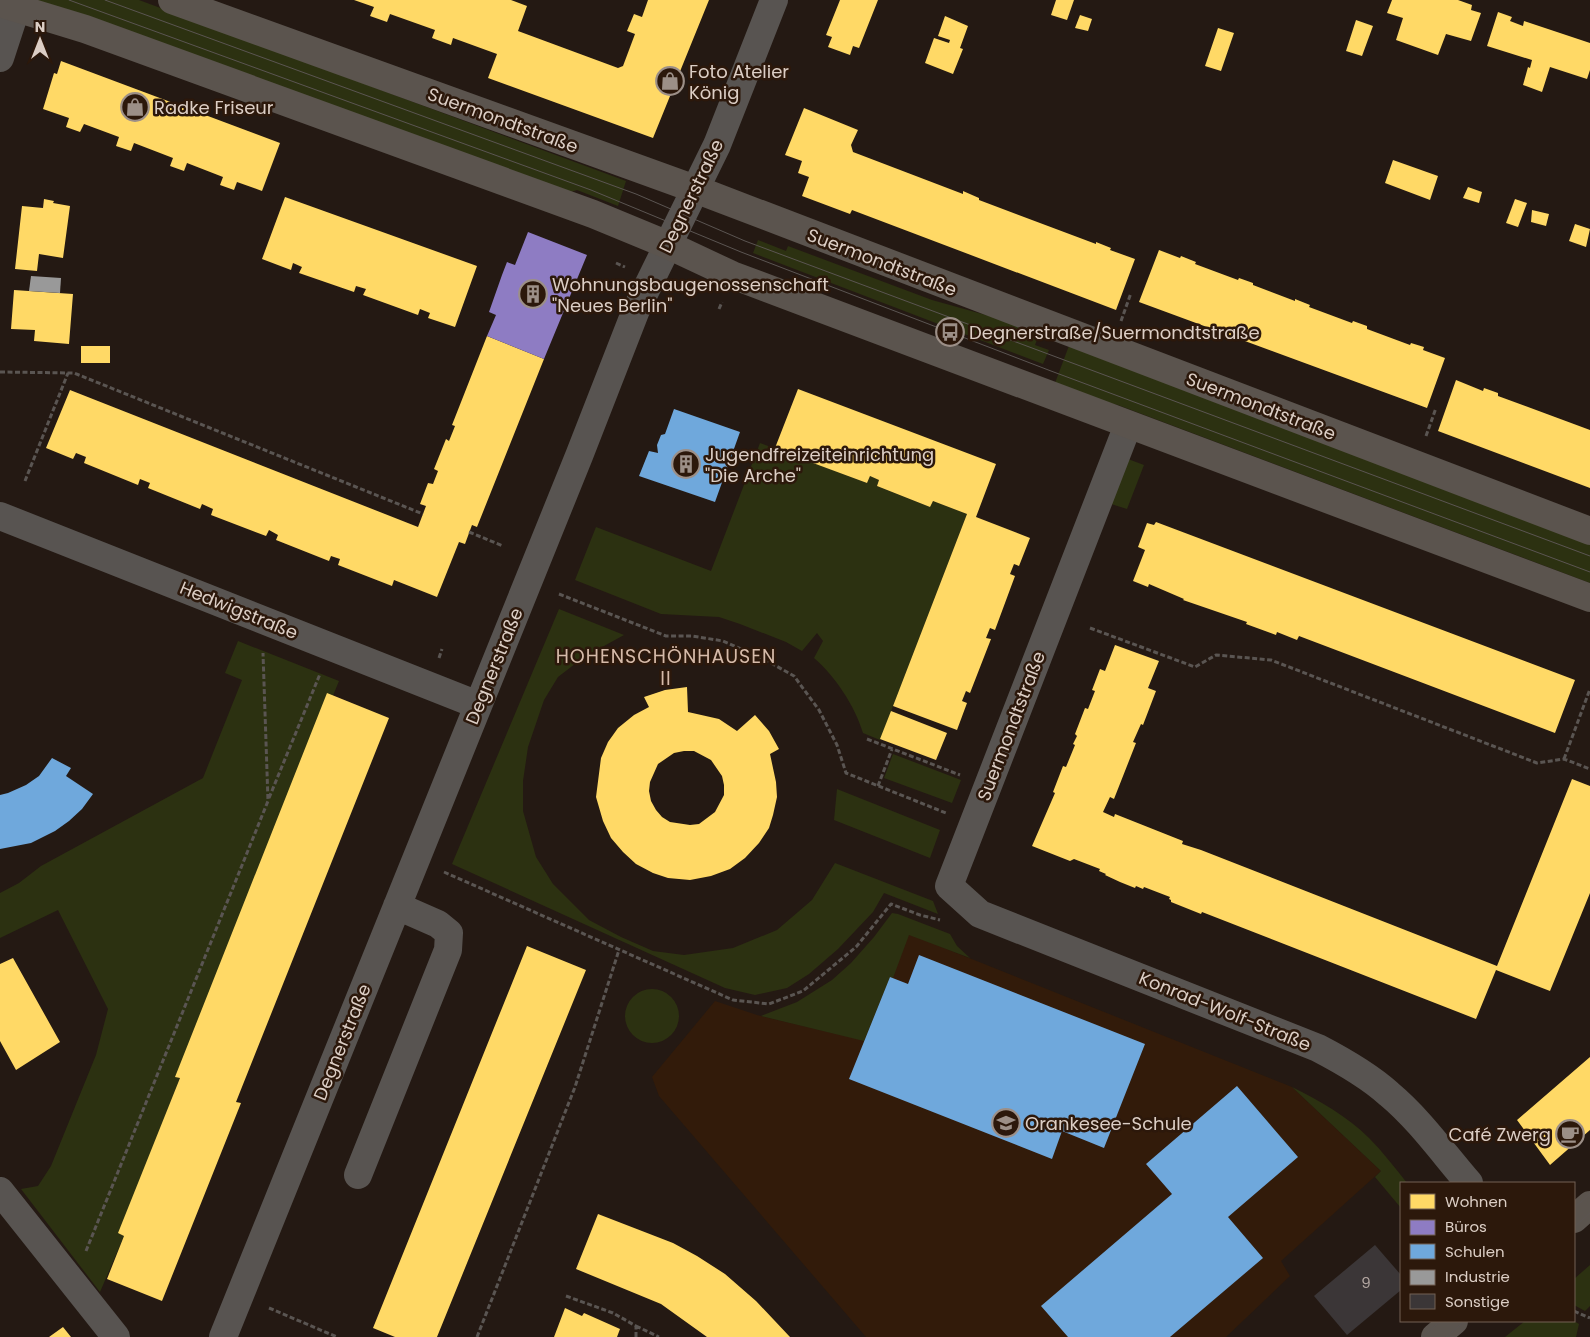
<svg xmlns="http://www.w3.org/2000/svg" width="1590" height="1337" viewBox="0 0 1590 1337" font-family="Poppins,sans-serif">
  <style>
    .built { fill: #321b0a }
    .green { fill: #2c3111 }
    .homes { fill: #ffd966; fill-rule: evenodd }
    .offices { fill: #8e7cc3 }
    .schools { fill: #6fa8dc }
    .industry { fill: #999 }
    .building { fill: #3b3637 }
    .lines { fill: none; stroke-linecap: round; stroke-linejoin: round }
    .path { stroke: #5a5552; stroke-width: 3; stroke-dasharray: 5 2.5; stroke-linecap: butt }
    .minor { stroke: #585451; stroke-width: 28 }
    .major { stroke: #5b544e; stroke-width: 28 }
    .tram { stroke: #5b5552; stroke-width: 1 }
    .labels { text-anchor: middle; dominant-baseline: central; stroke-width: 5; stroke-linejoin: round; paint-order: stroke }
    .number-label { font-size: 15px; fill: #b4a8a2 }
    .poi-label { font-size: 18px; fill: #dccec5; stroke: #2c180b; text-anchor: start }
    .street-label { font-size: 18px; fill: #dccec5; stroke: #2c180b }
    .neighbourhood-label { font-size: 19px; letter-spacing: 1px; fill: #d5baa9; stroke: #2c180b }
  </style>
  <rect width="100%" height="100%" fill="#241913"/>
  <path class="built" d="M909,934L1292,1087L1381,1171L1281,1261L1290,1276L1226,1337H866L659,1096L652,1077L715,1001L757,1015L841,1035Z"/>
  <path class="green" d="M21,0H139L626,181L618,206L577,190L568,193Z
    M758,240L786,251L788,246L932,300L1022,325L1040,332L1035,345L1049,350L1043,364L753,253Z
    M1070,343L1590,544V583L1118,405L1052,391Z
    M760,443L803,459L806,452L816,456L814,463L867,483L870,476L879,480L877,486L930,507L933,501L967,514L880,740L863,733C855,706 835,676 814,658L823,641L817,633L802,651L786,642L740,624L719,617L661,614L575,580L596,527L711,571Z
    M1128,459L1144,465L1127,509L1111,504Z
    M559,609L624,635L584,657L558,677L544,700L528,747L523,781V811L536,857L553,884L589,920L621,937L653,951L684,955L733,948L777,930L812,900L835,863L933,901L938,914L884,893L873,912L838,949L809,974L787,988L755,995L725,988L452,864Z
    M238,641L339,681L176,1077L180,1078L119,1233L124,1236L100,1292L21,1189L38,1186L51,1166L96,1055L108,1009L58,910L0,938V893L19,883L41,866L203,778L242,680L225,673Z
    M893,754L961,780L952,803L884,778Z
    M837,789L940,830L930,858L834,820Z
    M892,913L898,914L950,934L957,946L970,958L909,935L893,978L890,977L864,1041L761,1016L797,1002L832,980L851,963L874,937Z
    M625 1016a27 27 0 1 1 54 0a27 27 0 1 1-54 0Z
    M1292,1087C1320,1101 1347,1116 1369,1138C1383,1152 1395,1168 1407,1183H1401V1208L1375,1177L1381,1171Z
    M1590,1265V1306L1585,1311L1574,1305V1279Z
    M1525,1321H1574L1579,1324L1576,1337H1505Z"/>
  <path class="homes" d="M354,0H511L527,6L518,31L618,68L623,66L635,34L627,31L634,14L642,17L648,0H709L653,138L488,78L497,54L453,38L451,45L432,38L435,30L390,14L387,22L370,16L374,7Z
    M840,0H878L859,48L853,46L850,55L828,47L832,37L826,35Z
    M1056,0H1074L1067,20L1051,15Z
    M1392,0H1458L1472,5L1471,10L1481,13L1471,41L1446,34L1438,55L1396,40L1403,18L1387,13Z
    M1498,12L1512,17L1510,21L1523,26L1524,21L1590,43V70L1587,79L1550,67L1542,92L1523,85L1528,67L1530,68L1532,60L1487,46Z
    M1080,15L1092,19L1088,31L1075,28Z
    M945,16L968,26L960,48L963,49L953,74L925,63L934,38L949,43L950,40L938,36Z
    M1356,20L1373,26L1362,56L1346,51Z
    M1218,28L1234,33L1221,71L1205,66Z
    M61,61L280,143L262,191L237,182L234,190L220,185L223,177L187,163L184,171L170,166L173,158L134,143L131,151L116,146L119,137L84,124L80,132L66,127L69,118L43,109L54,73L57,74Z
    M804,108L858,130L851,145L853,152L963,194V191L979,198V200L1096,244V242L1111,248L1110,250L1135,259L1116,310L852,210L850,214L802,196L809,177L798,173L802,161L785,155Z
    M1393,160L1438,176L1430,200L1385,183Z
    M1468,187L1482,192L1479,203L1463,198Z
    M285,197L477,266L455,327L428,318L430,313L420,309L418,315L363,295L366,289L356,286L354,292L299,273L302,267L293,263L291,270L262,259Z
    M44,199L54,201L53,203L70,206L63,258L39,254L37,271L15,269L22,206L43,208Z
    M1515,199L1527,203L1518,227L1506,223Z
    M1532,210L1549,214L1546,226L1531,222Z
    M1575,224L1590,229L1586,247L1569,241Z
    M1159,250L1180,258L1181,256L1196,262L1195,264L1238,280L1239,278L1253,283V285L1295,301V299L1310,305L1309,307L1352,323L1353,321L1367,326V329L1410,345L1411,343L1424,347L1423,350L1445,358L1427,408L1139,302Z
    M14,290L73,294L69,344L34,341L35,330L11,329Z
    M487,336L544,359L477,527L472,525L465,544L459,542L437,597L394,580L392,586L338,565L340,559L331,556L329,561L276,540L278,535L269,530L266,536L211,515L213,509L202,504L200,509L148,488L150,483L140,479L138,485L84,463L86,457L76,453L73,459L46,448L70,390L418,527L426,506L420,504L428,483L433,484L438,471L434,469L446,439L449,441L455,426L452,425Z
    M81,346H110V363H81Z
    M1456,380L1483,391L1484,388L1498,393V396L1590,430V488L1438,431Z
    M798,389L996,464L976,517L1030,538L1019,566L1014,564L1010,574L1015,576L995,630L990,628L986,638L991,639L970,693L966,691L962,701L967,703L957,730L893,706L967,514L933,501L930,507L877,486L879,480L870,476L867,483L813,463L816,456L806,452L803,459L775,448Z
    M1156,522L1575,680L1555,733L1299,636L1297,640L1277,632L1276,635L1246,624L1247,622L1183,600L1184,599L1149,584L1148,587L1133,581L1145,550L1138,547L1147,523L1154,525Z
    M1115,645L1159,661L1148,688L1156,691L1143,725L1141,724L1133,742L1136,743L1114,799L1110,797L1103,812L1114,817L1115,814L1183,841L1182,844L1201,850L1497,966L1572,779L1590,786V893L1550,991L1496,970L1476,1019L1202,912L1201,914L1171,902V900L1169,899L1170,897L1144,887L1143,889L1136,886L1135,888L1120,882L1105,875L1106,874L1099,871L1100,869L1074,859L1070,861L1032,846L1055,793L1053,792L1063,766L1066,767L1075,745L1073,744L1077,736L1075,734L1085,708L1088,709L1095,691L1092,690L1100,669L1105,671Z
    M687,687L688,712L719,719L737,731L755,715L769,731L779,749L770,754L776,782L777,797L773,815L769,828L759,843L745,858L730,869L711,876L690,880L668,878L653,873L636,864L623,852L611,838L603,821L596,797L601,758L608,742L618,728L634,715L649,707L644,697L665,690ZM684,751H694L711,760L722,776L724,785V795L715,812L699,824L690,825L670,822L662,817L656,810L651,801L649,791L650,782L658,764L674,753Z
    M327,693L389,718L236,1102L241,1103L162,1301L107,1279L124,1236L118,1233L180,1078L175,1077Z
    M891,711L947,733L936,760L880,739Z
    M527,946L586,970L437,1337H395L373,1328Z
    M13,958L60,1042L16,1070L0,1041V964Z
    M1590,1057V1130L1550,1165L1517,1120Z
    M598,1214L673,1243L697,1256L725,1274L756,1301L790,1337H707L661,1304L576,1269Z
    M565,1308L582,1316L584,1313L620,1329L617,1337H554Z
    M63,1327L71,1337H49Z"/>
  <path class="offices" d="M528,232L587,255L544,359L487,336L496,315L489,312L502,275L507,262L515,265Z"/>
  <path class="schools" d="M674,409L740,432L715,502L639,476L649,451L658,453L657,445L661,435L665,434Z
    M52,758L71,768L66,776L93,794L82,809L69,821L55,831L31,843L0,849V795L8,793L26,785L39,776Z
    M919,955L1145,1044L1104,1148L1062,1131L1052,1159L849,1079L890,977L908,984Z
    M1237,1086L1298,1157L1228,1217L1263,1258L1170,1337H1068L1041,1306L1172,1194L1146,1164Z"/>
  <path class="industry" d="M31,276L61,278L60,293L29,291Z"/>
  <path class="building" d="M1375,1245L1401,1275V1290L1347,1335L1314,1296Z"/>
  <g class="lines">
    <path class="path" d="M616,263L625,267
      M719,309L722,302
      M1121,321L1131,293
      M0,372L74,373L423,514
      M1426,436L1436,408
      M25,481L68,373
      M469,532L503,546
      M559,594L666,636H692L723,641L762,658L794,676L819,710L837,745L846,773L946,813
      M1090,628L1195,667L1216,655L1271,660L1537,763L1564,759L1590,769
      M439,658L442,649
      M867,739L960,775
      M1564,759L1590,689
      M878,786L892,749
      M269,798L320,674
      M444,872L733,1000L769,1004L803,991L856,947L891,904L920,915L940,920
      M86,1251L268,801L263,653
      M566,1296L613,1313L636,1326V1337
      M269,1308L337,1337
      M1574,1311L1590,1318
      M636,1326L659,1337
      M477,1337L575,1087L619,950"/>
    <path class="minor" d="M0,58L16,9
      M1128,425L949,886L980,914L1318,1048C1343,1061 1368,1075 1389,1094C1419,1119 1443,1153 1469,1183
      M0,516L478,705
      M358,1175L448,950L449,933L438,924L397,906
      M0,1191L116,1337
      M223,1337L579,456L636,310L717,145L774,0"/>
    <path class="major" d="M172,0L695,189L1590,531
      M0,3L85,29L593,214L668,245L732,275L1590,598
      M1574,1219L1590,1205
      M1435,1337L1454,1321"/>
    <path class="tram" d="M69,0L591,190L741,252L1051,371L1590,572
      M105,0L584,175L636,194L745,241L1590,556
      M1574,1208L1590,1194
      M1574,1227L1590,1213
      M1422,1337L1441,1321
      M1446,1337L1465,1321"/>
  </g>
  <defs>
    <symbol id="shop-ring" viewBox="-11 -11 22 22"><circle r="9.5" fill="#2c180b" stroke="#9c8f87" stroke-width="1.5"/><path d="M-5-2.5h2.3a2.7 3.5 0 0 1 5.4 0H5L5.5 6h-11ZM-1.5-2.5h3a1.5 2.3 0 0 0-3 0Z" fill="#9c8f87"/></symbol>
    <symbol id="building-ring" viewBox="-11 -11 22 22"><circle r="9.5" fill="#2c180b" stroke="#9c8f87" stroke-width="1.5"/><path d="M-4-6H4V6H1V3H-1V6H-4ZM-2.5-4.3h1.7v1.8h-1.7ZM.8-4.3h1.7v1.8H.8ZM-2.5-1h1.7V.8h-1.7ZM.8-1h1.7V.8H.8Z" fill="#9c8f87"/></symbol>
    <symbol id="bus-ring" viewBox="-11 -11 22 22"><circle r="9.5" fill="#2c180b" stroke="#9c8f87" stroke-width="1.5"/><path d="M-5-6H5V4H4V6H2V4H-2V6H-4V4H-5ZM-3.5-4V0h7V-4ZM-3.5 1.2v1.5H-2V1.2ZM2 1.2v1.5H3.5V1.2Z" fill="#9c8f87"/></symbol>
    <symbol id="school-ring" viewBox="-11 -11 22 22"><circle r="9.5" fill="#2c180b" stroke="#9c8f87" stroke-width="1.5"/><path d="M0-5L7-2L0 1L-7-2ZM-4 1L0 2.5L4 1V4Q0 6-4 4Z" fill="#9c8f87"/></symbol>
    <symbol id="cafe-ring" viewBox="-11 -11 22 22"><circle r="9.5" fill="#2c180b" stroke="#9c8f87" stroke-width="1.5"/><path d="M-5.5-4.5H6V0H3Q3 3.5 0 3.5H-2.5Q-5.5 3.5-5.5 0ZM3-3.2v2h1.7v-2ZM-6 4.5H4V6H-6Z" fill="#9c8f87"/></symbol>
  </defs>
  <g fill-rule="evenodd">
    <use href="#shop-ring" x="654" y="65" width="32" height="32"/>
    <use href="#shop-ring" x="119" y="91" width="32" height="32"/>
    <use href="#building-ring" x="517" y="278" width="32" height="32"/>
    <use href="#bus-ring" x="934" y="316" width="32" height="32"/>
    <use href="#building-ring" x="670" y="448" width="32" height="32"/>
    <use href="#school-ring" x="990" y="1107" width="32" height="32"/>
    <use href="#cafe-ring" x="1554" y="1118" width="32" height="32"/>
  </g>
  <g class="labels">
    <g class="number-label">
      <text x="1366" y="1282">9</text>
    </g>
    <g class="poi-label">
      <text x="689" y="71">Foto Atelier<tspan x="689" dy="21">König</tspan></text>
      <text x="154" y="107">Radke Friseur</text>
      <text x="552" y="284">Wohnungsbaugenossenschaft<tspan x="552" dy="21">"Neues Berlin"</tspan></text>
      <text x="969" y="332">Degnerstraße/Suermondtstraße</text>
      <text x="705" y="454">Jugendfreizeiteinrichtung<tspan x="705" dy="21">"Die Arche"</tspan></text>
      <text x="1025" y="1123">Orankesee-Schule</text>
      <text x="1551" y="1134" text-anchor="end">Café Zwerg</text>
    </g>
    <g class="street-label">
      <text transform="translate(503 120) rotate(20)">Suermondtstraße</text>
      <text transform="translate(691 196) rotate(-64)">Degnerstraße</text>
      <text transform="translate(882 262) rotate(21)">Suermondtstraße</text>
      <text transform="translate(1261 406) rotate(21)">Suermondtstraße</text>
      <text transform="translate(239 610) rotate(22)">Hedwigstraße</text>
      <text transform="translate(494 666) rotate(-68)">Degnerstraße</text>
      <text transform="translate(1011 726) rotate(-69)">Suermondtstraße</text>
      <text transform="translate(1225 1011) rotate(22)">Konrad-Wolf-Straße</text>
      <text transform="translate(342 1042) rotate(-68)">Degnerstraße</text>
    </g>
    <g class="neighbourhood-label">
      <text x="666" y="656">HOHENSCHÖNHAUSEN<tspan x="666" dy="22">II</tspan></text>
    </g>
  </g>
  <rect x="1400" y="1182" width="175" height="140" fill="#2c180b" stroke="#726155"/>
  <rect x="1410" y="1194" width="25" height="15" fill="#ffd966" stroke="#726155"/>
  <text x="1445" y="1207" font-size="15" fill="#dccec5">Wohnen</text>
  <rect x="1410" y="1220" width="25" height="15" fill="#8e7cc3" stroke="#726155"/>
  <text x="1445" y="1232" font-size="15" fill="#dccec5">Büros</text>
  <rect x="1410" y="1244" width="25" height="15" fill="#6fa8dc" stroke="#726155"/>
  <text x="1445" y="1257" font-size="15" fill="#dccec5">Schulen</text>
  <rect x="1410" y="1270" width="25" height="15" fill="#999999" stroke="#726155"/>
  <text x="1445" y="1282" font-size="15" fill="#dccec5">Industrie</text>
  <rect x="1410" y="1294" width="25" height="15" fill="#3b3637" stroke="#726155"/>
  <text x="1445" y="1307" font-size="15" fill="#dccec5">Sonstige</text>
  <g transform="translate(40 40)" stroke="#2c180b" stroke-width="4" paint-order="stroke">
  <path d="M0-4L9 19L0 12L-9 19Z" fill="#dccec5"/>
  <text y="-8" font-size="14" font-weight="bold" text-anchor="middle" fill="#dccec5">N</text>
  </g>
</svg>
